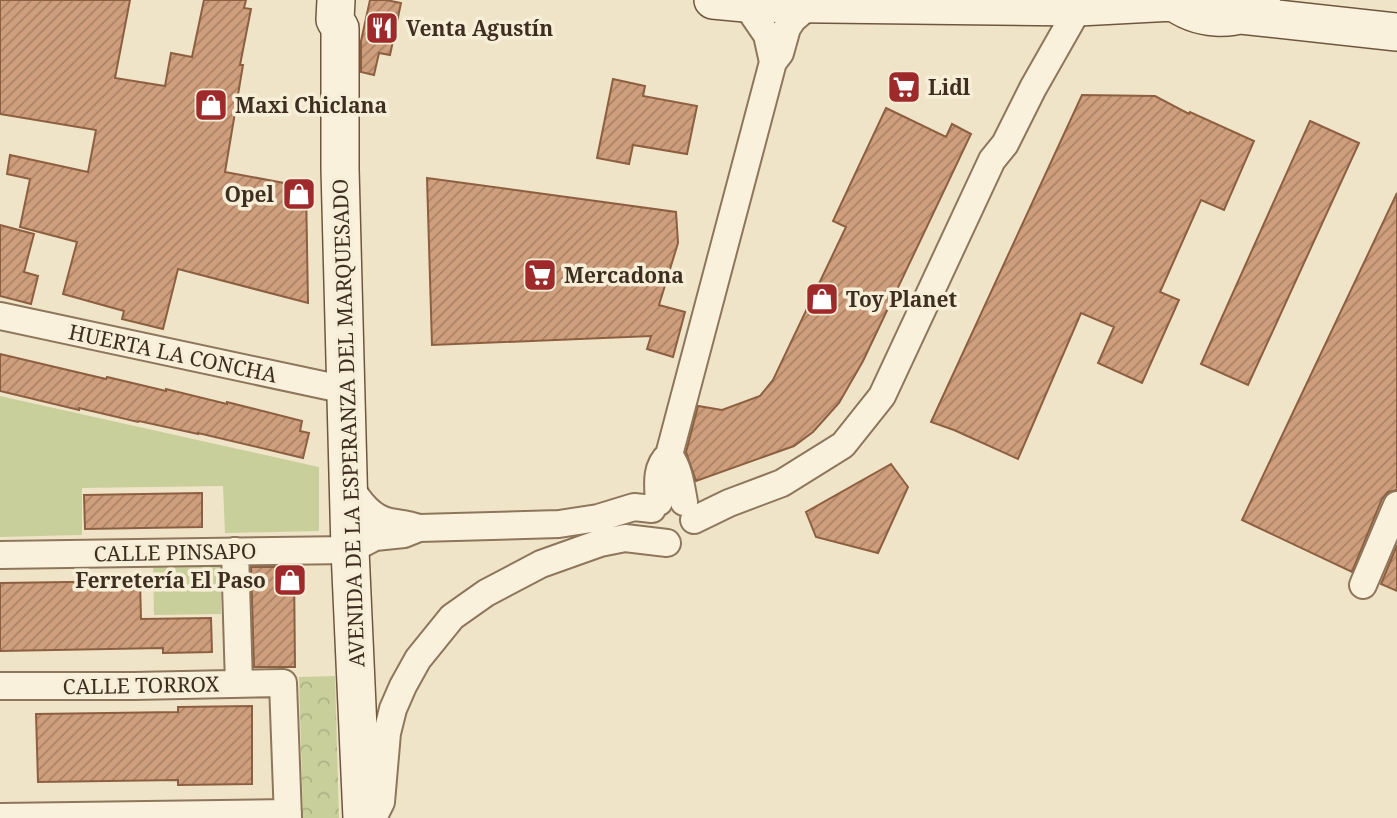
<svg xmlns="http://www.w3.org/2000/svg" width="1397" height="818" viewBox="0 0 1397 818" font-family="'Noto Serif',serif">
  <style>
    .green { fill: #c9cf9b }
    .park { fill: url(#park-crowns) }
    .building { fill: url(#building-hatch); stroke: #8d5f41; stroke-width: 2 }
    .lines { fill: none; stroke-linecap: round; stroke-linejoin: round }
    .street-casing { stroke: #8d765c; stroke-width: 30 }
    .secondary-casing { stroke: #6f573f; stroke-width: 40 }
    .street { stroke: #faf1dc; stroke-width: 26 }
    .secondary { stroke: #faf1dc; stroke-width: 37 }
    .labels { text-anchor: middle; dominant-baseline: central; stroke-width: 7; stroke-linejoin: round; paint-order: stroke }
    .poi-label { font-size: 21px; font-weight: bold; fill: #3d2e20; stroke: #f7eed8; text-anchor: start }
    .street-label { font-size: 21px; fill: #3d2e20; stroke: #f7eed8 }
  </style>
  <defs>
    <pattern id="park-crowns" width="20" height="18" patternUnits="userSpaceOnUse" patternTransform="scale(1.75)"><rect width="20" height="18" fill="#c9cf9b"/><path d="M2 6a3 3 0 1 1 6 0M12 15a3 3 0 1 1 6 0" fill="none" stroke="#aeb285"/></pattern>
    <pattern id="building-hatch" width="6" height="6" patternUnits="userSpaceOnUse" patternTransform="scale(1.75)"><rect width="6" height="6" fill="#cf9f7d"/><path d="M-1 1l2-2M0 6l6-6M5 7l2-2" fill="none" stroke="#a98266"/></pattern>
  </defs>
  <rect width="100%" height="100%" fill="#f0e4c8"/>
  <path class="green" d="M0,396L319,467V531L225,533L223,486L82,488V535L0,537Z
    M221,563V614L154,615L153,564Z"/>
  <path class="park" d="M335,676L339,818H303L299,677Z"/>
  <path class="building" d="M0,0H130L115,78L165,86L171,53L192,57L204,0H246L244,8L251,9L240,65H243L225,172L306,187L308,303L178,269L163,329L122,319L124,311L63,294L77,242L20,227L30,179L7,174L10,155L88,172L96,130L0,114Z
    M370,0H386L401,3L390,55L379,53L374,75L361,72V41Z
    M613,79L645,86L643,96L697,106L687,154L633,145L629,164L597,158Z
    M1082,95L1155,96L1189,114L1190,112L1254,141L1224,210L1201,200L1160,292L1179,300L1142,383L1098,363L1114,327L1081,313L1018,459L954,430L931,422Z
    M886,108L946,137L952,124L971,134L863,361L839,403L813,432L794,446L696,481L686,452L698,406L722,410L760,396L773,380L846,227L833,221Z
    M1310,121L1359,143L1248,385L1201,364Z
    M427,178L676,212L678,243L659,305L685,312L673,357L647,349L651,336L432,345Z
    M1397,193V490L1388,492L1382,499L1352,572L1242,520Z
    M0,225L34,234L24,272L38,276L31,304L0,296Z
    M0,354L106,379L107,377L166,391V389L227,404V402L302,421L300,431L309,433L303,458L198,433V434L139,421L138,422L79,408V410L0,391Z
    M891,464L908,487L878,553L816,537L806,512Z
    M202,493V527L85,529L84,495Z
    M1397,545V591L1381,584Z
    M251,567H294L295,667H254Z
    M140,581L141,619L211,618L212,652L163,653V648L0,651V583Z
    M252,706V784L178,785V780L38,782L36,714L178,712V707Z"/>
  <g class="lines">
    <defs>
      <path id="street" d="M745,3L767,35L773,62
        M0,316L346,390
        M669,455C679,468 681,486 684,502
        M349,484C358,501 370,518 390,522C401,524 407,524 419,528L559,524L598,518L634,507L652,509
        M659,502C658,486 655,467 669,455L773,62L780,53L787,28L793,19L812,3
        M694,520L729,503L782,483L843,445L882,396L992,160L1005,144L1033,88L1079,7
        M235,551L239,684
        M0,555L350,550L375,537L404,534L419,528
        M1363,585L1397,505
        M0,686H134L283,683L288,818
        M0,817L288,813
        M373,818L381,802L387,733L393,709L403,686L418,659L452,617L486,593L541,564L600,543L625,538L667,543"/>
      <path id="secondary" d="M336,0L335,20L340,28V169L350,550L362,818
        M713,0L745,3L1079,7L1173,2
        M1171,0C1197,20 1234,24 1262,5
        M1241,15L1397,32"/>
    </defs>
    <use href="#street" class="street-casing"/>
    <use href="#secondary" class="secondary-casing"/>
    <use href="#street" class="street"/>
    <use href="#secondary" class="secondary"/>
  </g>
  <defs>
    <symbol id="restaurant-square" viewBox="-11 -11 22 22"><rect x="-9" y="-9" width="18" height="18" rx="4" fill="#9e2a2b" stroke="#f7eed8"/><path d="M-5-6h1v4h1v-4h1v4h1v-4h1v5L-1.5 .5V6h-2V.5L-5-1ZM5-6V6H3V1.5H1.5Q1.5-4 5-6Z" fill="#fff"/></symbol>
    <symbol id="supermarket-square" viewBox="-11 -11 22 22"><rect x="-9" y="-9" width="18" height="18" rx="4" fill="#9e2a2b" stroke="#f7eed8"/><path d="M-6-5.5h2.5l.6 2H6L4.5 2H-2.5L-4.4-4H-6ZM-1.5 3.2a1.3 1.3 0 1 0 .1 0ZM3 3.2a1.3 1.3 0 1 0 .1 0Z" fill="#fff"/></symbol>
    <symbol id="shop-square" viewBox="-11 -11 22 22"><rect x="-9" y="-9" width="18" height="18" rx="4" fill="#9e2a2b" stroke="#f7eed8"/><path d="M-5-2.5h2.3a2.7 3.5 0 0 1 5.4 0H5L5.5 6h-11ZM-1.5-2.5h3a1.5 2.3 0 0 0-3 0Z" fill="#fff"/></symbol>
  </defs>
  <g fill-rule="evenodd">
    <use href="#restaurant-square" x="363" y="9" width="38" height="38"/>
    <use href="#supermarket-square" x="885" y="68" width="38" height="38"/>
    <use href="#shop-square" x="192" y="86" width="38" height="38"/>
    <use href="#shop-square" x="280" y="175" width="38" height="38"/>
    <use href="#supermarket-square" x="521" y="256" width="38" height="38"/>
    <use href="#shop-square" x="803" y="280" width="38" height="38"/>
    <use href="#shop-square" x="271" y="561" width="38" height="38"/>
  </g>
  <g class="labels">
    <g class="poi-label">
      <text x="406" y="28">Venta Agustín</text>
      <text x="928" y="87">Lidl</text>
      <text x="235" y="105">Maxi Chiclana</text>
      <text x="274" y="194" text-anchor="end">Opel</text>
      <text x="564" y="275">Mercadona</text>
      <text x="846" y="299">Toy Planet</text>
      <text x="266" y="580" text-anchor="end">Ferretería El Paso</text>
    </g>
    <g class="street-label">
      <text transform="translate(173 353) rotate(12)">HUERTA LA CONCHA</text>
      <text transform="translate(348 423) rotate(-92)">AVENIDA DE LA ESPERANZA DEL MARQUESADO</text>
      <text transform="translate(175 552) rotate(-1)">CALLE PINSAPO</text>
      <text transform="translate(141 685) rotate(-1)">CALLE TORROX</text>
    </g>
  </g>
</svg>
